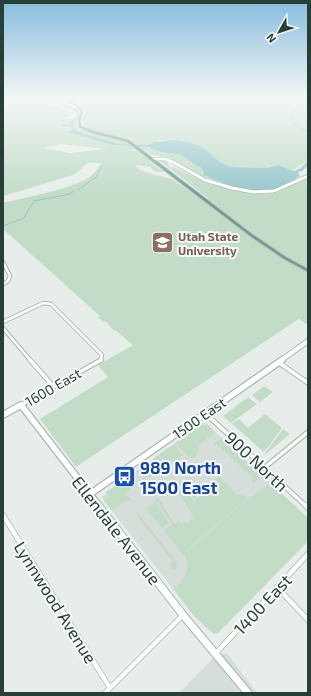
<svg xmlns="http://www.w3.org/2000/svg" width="311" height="696" viewBox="0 0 311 696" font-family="'Exo 2',sans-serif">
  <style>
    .built { fill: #d5ded9 }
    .green { fill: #c2dcc8; fill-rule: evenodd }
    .water { fill: #95c7cc }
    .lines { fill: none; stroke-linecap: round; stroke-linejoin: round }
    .stream { stroke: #95c7cc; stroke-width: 1 }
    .canal { stroke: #95c7cc; stroke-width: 2 }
    .river { fill: #95c7cc; fill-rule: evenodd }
    .street-far2-casing { stroke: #aab6b1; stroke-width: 4.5 }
    .street-far1-casing { stroke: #aab6b1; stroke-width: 5.5 }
    .street-casing { stroke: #aab6b1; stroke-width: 6 }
    .secondary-far4-casing { stroke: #a6b8b1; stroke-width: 3.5 }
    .secondary-far3-casing { stroke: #a6b8b1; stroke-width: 4.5 }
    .secondary-far2-casing { stroke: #a6b8b1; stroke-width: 6 }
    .secondary-far1-casing { stroke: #a6b8b1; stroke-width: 8 }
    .secondary-casing { stroke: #a6b8b1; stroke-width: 9 }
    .primary-casing { stroke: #c3c9c7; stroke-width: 2 }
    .street-far2 { stroke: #fff; stroke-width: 2.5 }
    .street-far1 { stroke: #fff; stroke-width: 3.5 }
    .street { stroke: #fff; stroke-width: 4.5 }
    .secondary-far4 { stroke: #fff; stroke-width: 2.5 }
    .secondary-far3 { stroke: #fff; stroke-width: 3 }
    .secondary-far2 { stroke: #fff; stroke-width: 4 }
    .secondary-far1 { stroke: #fff; stroke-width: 5.5 }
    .secondary { stroke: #fff; stroke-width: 7 }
    .primary { fill: #709e90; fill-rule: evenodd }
    .labels { text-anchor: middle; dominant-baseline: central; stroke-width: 4; stroke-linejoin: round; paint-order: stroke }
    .far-education-label { font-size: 12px; font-weight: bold; fill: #785e54; stroke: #f7faf9; text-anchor: start }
    .street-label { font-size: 14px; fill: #273f37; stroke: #f7faf9 }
    .near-street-label { font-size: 17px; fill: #273f37; stroke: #f7faf9 }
    .near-transit-label { font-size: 17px; font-weight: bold; fill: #164399; stroke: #f7faf9; text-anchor: start }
  </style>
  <rect width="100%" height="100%" fill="#e7eeea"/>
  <path class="built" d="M203,423H206L308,518V541L217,634L211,632L195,617L101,497Z
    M227,653L257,693H179L212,659Z"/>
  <path class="green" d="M3,97H12L23,100L20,97H42L53,104L51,105L62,107L70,111L68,117L65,119H77V126L83,129L125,141L135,148L132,150L137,151L164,172H157L152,170L151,167L137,165L136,167L142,171L172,179L202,200L209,199L159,160H166L170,167H174L206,183L258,194H270L278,192L308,177V325L299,319L76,467L40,419L108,377L98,365L133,345L116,331H114L106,321L103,322L98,317L100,316L3,229V203C26,197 78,189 94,173C97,170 99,166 102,163H88L73,175L3,196ZM61,144L106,149L70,153L43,148Z
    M65,97H86V101C96,103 110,102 120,97H308V160L293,170L279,165L267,168L231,167L220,162L202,147L189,142L158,140L157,142L181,153L232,185L231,187L211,182L193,174L164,157L152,155L131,140L132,138C119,137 86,132 81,121L85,113L84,109Z
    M264,386L273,392L260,402L252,395Z
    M248,397L257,404L231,423L223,416Z
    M265,414L282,428L264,452L232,424L239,419L248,428Z
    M200,425L204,426L208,425L215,432L200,445L195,458H190L175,443Z
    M283,429L290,434L266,454L265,453Z
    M221,438L261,474L262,476L254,483L252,482L254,479L217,444L213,445Z
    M174,444L183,455L169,465L159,454Z
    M158,455L168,466L166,467L163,463L151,472L153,475L150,477L148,476L143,479V476L148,472L145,469L139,473L136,472Z
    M131,475L134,479L126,496L131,498L130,500L124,502L112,511L104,501L108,496L106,492Z
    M219,476L236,494L248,497L183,554L164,531L172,524L155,499L158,497L174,524L179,521L181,524L185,521L187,524L189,523L188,521L194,519L191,514L192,513L173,485L177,482L179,485L177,487L182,494L185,491L194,501L191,505L197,501L178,481L179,480L192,495L194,494L198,498L205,494L203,491L207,488L206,487Z
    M268,484H271L308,518V541L219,632L214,634L195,617L173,589C184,578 192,570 184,554L248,498L254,496Z
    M155,501L169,523L162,528L146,509Z
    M137,512L176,561L177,566L175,570L170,566L173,561L139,519Z"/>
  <path class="water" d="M76,111L80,113L73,124L74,128L81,133L119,144L148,145L154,142L174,140L189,142L202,147L220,162L231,167L267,168L279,165L299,173L298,174L300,176C293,180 284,187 276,190C256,196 225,184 207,176L204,175L203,169L180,154L160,152L149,147L113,145L67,132L73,130L70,126L71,122L78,114Z"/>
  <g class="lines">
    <path class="stream" d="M282,97L289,102L290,105
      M292,107L295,111L291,120L301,129L308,132
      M78,190L96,177L102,166
      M3,226L24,218L34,201L70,194L74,191"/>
    <path class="canal" d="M63,125L72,126"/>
    <path class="river" d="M53,97H57V101L77,109L81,114L76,120H74L77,114L75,111L54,102Z
      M307,161H308C308,171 297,173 289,175L287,174L301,168Z"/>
    <defs>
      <path id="street-far2" d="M3,262L10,276L8,281L3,284
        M3,322L43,303L51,304L102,355L100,361
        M3,328L31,361"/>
      <path id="street-far1" d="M30,360L54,387
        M278,362L308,383
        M21,405L101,360
        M205,413L306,506
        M264,468L308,432"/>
      <path id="street" d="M305,505L308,508
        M3,515L110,688
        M277,587L308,620
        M216,653L308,554
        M105,693L183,615"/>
      <path id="secondary-far4" d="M152,159H165L175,163"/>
      <path id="secondary-far3" d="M173,162L205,180L232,188L253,192L274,191L308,176"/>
      <path id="secondary-far2" d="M280,361L308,341"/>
      <path id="secondary-far1" d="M3,415L21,405L99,506
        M90,494L282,360"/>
      <path id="secondary" d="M98,505L183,615L248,693"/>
      <path id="primary" d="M62,97C70,98 78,105 83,111L80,120L81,126L94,131L129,140L252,234L286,257L308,269V272L284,259L250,236L127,142L92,133L79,127L78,120L81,111L77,107Z"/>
    </defs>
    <use href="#street-far2" class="street-far2-casing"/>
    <use href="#street-far1" class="street-far1-casing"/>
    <use href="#street" class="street-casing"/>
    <use href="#secondary-far4" class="secondary-far4-casing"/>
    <use href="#secondary-far3" class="secondary-far3-casing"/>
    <use href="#secondary-far2" class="secondary-far2-casing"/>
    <use href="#secondary-far1" class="secondary-far1-casing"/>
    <use href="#secondary" class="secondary-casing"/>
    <use href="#primary" class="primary-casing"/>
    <use href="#street-far2" class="street-far2"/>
    <use href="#street-far1" class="street-far1"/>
    <use href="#street" class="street"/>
    <use href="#secondary-far4" class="secondary-far4"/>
    <use href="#secondary-far3" class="secondary-far3"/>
    <use href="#secondary-far2" class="secondary-far2"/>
    <use href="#secondary-far1" class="secondary-far1"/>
    <use href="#secondary" class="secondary"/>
    <use href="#primary" class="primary"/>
  </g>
  <linearGradient id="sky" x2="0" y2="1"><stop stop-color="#87bcdd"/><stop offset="0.5" stop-color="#f4f7f6"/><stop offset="1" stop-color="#f4f7f6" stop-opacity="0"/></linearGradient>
  <rect width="311" height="195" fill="url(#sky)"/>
  <defs>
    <symbol id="university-square" viewBox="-11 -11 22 22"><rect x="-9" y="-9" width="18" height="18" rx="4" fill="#8d6e63" stroke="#f7faf9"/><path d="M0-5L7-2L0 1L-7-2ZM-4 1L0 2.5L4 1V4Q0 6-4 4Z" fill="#fff"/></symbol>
    <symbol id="bus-square" viewBox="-11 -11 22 22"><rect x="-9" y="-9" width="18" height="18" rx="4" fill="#1a4fb4" stroke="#f7faf9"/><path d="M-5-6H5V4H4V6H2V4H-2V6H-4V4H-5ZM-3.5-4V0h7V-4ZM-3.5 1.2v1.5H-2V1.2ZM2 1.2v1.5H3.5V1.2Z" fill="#fff"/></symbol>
  </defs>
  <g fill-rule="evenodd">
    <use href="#university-square" x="150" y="230" width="25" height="25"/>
    <use href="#bus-square" x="112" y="464" width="25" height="25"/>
  </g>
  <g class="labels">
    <g class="far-education-label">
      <text x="178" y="236">Utah State<tspan x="178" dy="14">University</tspan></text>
    </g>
    <g class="street-label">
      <text transform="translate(53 387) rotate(-30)">1600 East</text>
      <text transform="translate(199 418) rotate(-35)">1500 East</text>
    </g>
    <g class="near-street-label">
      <text transform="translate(257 461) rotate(43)">900 North</text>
      <text transform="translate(117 530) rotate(52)">Ellendale Avenue</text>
      <text transform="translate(56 602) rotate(58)">Lynnwood Avenue</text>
      <text transform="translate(262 604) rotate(-47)">1400 East</text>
    </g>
    <g class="near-transit-label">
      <text x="140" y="467">989 North<tspan x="140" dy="20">1500 East</tspan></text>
    </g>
  </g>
  <rect width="311" height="696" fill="none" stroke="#273f37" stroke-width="8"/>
  <g transform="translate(279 32) rotate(231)" stroke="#f7faf9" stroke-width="3" paint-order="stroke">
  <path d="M0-3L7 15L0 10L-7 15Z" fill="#273f37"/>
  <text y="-6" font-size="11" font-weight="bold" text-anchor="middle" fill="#273f37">N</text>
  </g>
</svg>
